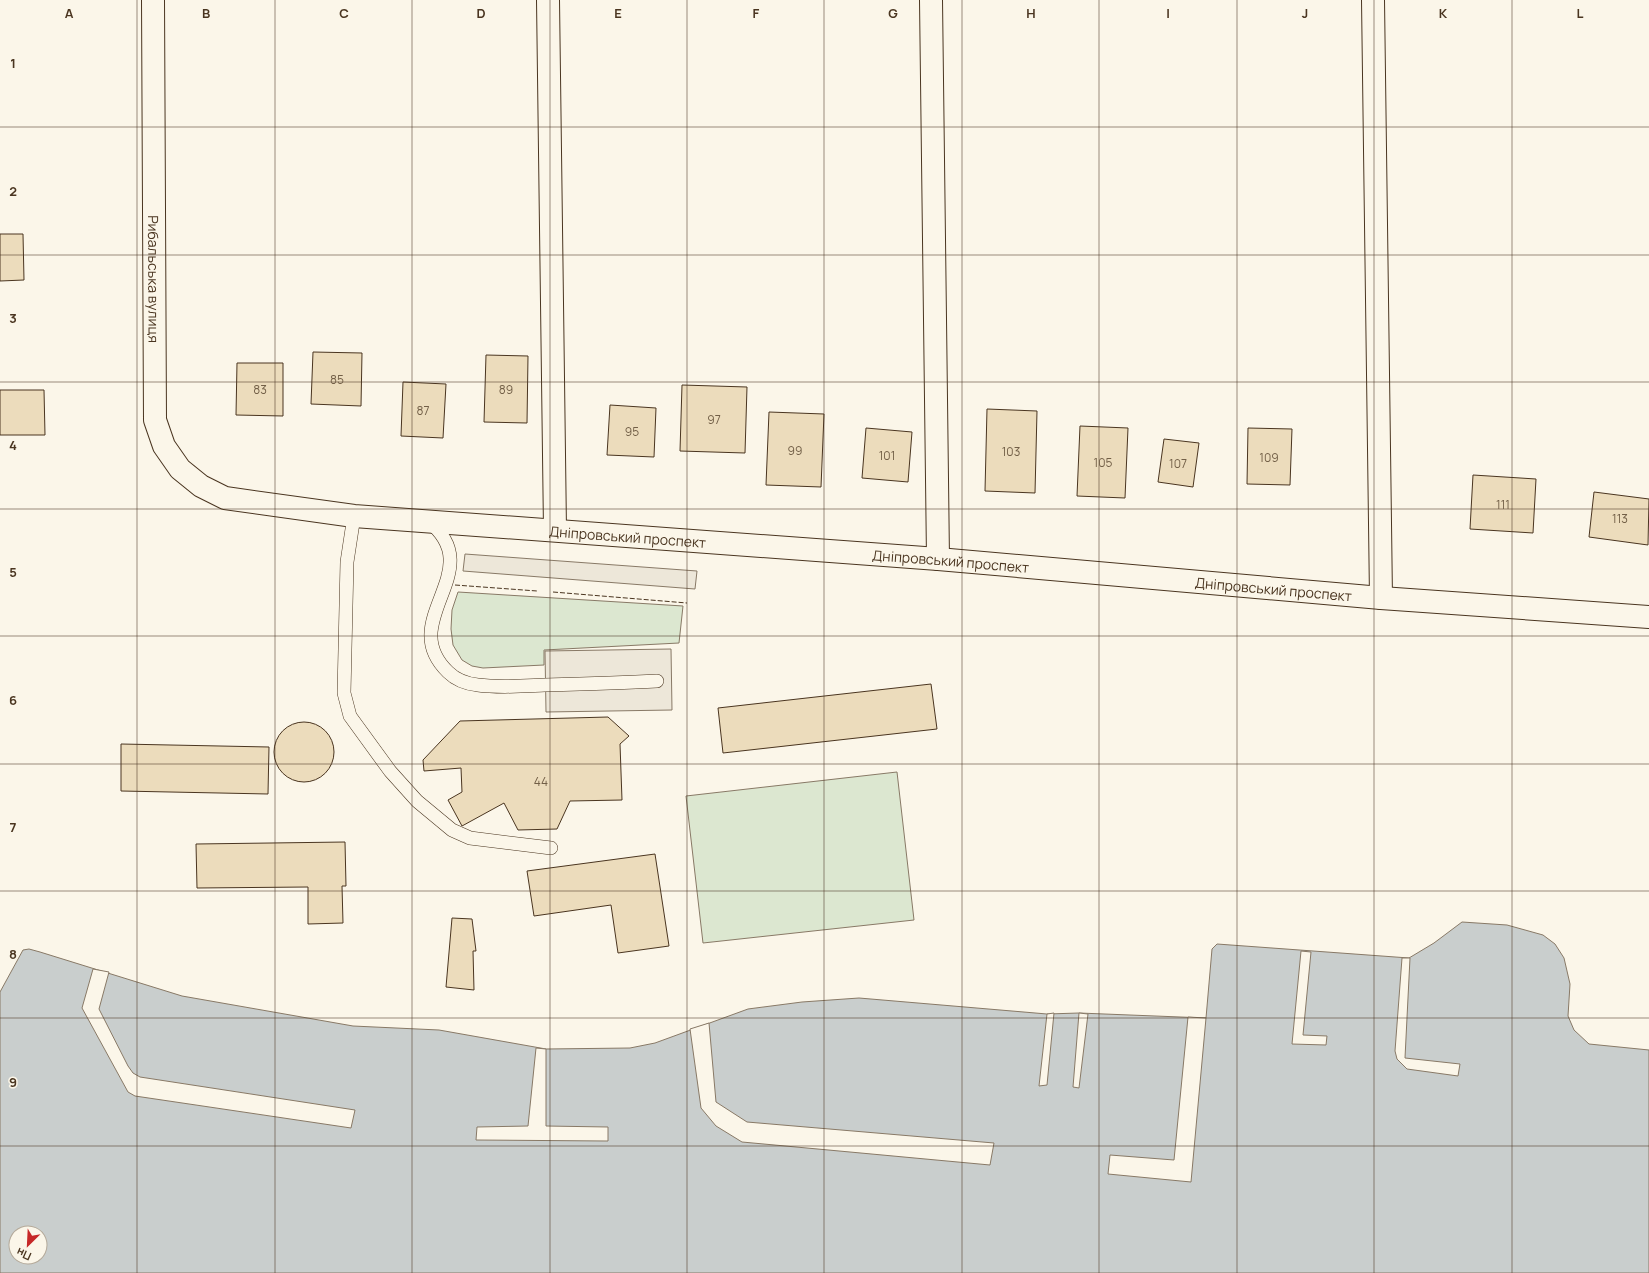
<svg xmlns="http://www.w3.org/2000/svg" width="1649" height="1273" viewBox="0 0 1649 1273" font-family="Manrope,sans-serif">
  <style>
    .green { fill: #dce7d0; stroke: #887966 }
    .parking { fill: #ede7d9; stroke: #887966 }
    .water { fill: #c9cecd; stroke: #887966; fill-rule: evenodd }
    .pier { fill: #fbf6e9; stroke: #887966 }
    .building { fill: #ecdcbc; stroke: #4a3520 }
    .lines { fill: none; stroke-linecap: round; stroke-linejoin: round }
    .lane-casing { stroke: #4a3520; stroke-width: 14 }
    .street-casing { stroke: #4a3520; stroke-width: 24 }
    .lane { stroke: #fbf6e9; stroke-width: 13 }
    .street { stroke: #fbf6e9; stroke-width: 22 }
    .fence { stroke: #4a3520; stroke-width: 1; stroke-dasharray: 5 2; stroke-linecap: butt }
    .grid { fill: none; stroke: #4a3520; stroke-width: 1; stroke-opacity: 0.55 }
    .labels { text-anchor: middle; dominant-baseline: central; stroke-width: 3; stroke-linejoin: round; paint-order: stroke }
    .number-label { font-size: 12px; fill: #725f47 }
    .street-label { font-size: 14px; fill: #4a3520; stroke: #fbf6e9 }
    .grid-label { font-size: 13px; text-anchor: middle; font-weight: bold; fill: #4a3520; stroke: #fbf6e9; stroke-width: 3; stroke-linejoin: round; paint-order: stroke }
  </style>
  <rect width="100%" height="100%" fill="#fbf6e9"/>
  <path class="green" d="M458,592L683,606L679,643L544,650V665L483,668L472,666L462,660L453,645L451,629L452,610Z
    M897,772L914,920L703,943L686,796Z"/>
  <path class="parking" d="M465,554L697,571L695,589L463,571Z
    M671,649L672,710L546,712L545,651Z"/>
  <path class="water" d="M1462,922L1507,925L1543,935L1555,944L1564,958L1570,984L1568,1016L1574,1030L1589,1044L1649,1050V1273H0V992L23,950L29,949L40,952L182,996L353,1026L439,1030L546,1049L630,1048L655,1043L748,1009L802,1002L859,998L1047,1014L1079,1013L1206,1018L1212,949L1217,944L1409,958L1434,943ZM16,1233H40V1257H16Z"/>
  <path class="pier" d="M1301,951L1311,952L1303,1035L1327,1036L1326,1045L1292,1044Z
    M1402,958H1410L1405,1058L1460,1064L1458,1076L1407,1069L1397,1059L1395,1051Z
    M93,969L109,972L99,1009L128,1066L133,1073L140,1077L355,1110L351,1128L135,1096L128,1092L82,1008Z
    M1054,1013L1047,1085L1039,1086L1047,1014Z
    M1079,1013L1088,1014L1079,1088L1073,1087Z
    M1188,1017L1206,1018L1191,1182L1108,1174L1110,1155L1174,1160Z
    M709,1023L716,1102L747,1122L994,1143L990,1165L742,1142L716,1126L701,1108L690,1029Z
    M536,1048L546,1049V1126L608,1127V1141L476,1140L477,1127L528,1126Z"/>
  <path class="building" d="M0,234H23L24,280L0,281Z
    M313,352L362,353L361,406L311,404Z
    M486,355L528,356L527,423L484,422Z
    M237,363H283V416L236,415Z
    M403,382L446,384L443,438L401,436Z
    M682,385L747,387L745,453L680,451Z
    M0,390H44L45,435H0Z
    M610,405L656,408L654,457L607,455Z
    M987,409L1037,411L1035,493L985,491Z
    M769,412L824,414L821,487L766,485Z
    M1080,426L1128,428L1125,498L1077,496Z
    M866,428L912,432L908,482L862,478Z
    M1248,428L1292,429L1290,485L1247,484Z
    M1164,439L1199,443L1193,487L1158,482Z
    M1473,475L1536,479L1533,533L1470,529Z
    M1594,492L1649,499L1648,545L1589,537Z
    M931,684L937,729L723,753L718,708Z
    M608,717L629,736L620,744L622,800L570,801L557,829L518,830L504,803L462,826L448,800L462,792L461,768L424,771L423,760L460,721Z
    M274 752a30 30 0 1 1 60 0a30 30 0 1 1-60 0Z
    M121,744L269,747L268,794L121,791Z
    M345,842L346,886H342L343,923L308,924V887L197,888L196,844Z
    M655,854L669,946L618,953L611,905L534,916L527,871Z
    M452,918L472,919L476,951H473L474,990L446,987Z"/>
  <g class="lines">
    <defs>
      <path id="lane" d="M354,516L347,562L344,693L350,716L390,771L417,801L452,830L470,838L551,848
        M428,521C491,571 394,620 448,672C456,680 468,684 478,685C500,688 523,686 545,685C583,684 620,683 657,681"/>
      <g id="street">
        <path id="s1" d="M153,0L155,420L164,446L180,469L201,486L225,498L354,516L938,559L1381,598L1649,617"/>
        <path d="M548,0L555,530"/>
        <path d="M931,0L938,559"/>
        <path d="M1373,0L1381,598"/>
      </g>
    </defs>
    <use href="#lane" class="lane-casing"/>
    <use href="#street" class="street-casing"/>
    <use href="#lane" class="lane"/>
    <use href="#street" class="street"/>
    <path class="fence" d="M455,585L537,591
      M553,592L687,603"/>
  </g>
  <path class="grid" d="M137,0V1273M275,0V1273M412,0V1273M550,0V1273M687,0V1273M824,0V1273M962,0V1273M1099,0V1273M1237,0V1273M1374,0V1273M1512,0V1273M0,127H1649M0,255H1649M0,382H1649M0,509H1649M0,636H1649M0,764H1649M0,891H1649M0,1018H1649M0,1146H1649"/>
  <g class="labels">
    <g class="number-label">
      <text x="337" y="379">85</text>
      <text x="260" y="389">83</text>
      <text x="506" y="389">89</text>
      <text x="423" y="410">87</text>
      <text x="714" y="419">97</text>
      <text x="632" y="431">95</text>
      <text x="795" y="450">99</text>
      <text x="1011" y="451">103</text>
      <text x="887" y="455">101</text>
      <text x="1269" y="457">109</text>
      <text x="1103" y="462">105</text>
      <text x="1178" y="463">107</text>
      <text x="1503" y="504">111</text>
      <text x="1620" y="518">113</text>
      <text x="541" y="781">44</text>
    </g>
    <g class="street-label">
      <text stroke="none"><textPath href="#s1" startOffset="279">Рибальська вулиця</textPath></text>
      <text stroke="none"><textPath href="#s1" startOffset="934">Дніпровський проспект</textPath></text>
      <text stroke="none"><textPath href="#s1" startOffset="1258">Дніпровський проспект</textPath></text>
      <text stroke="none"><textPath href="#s1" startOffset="1582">Дніпровський проспект</textPath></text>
    </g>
  </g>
  <g class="grid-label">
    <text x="69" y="18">A</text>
    <text x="206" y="18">B</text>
    <text x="344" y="18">C</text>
    <text x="481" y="18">D</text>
    <text x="618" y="18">E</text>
    <text x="756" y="18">F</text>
    <text x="893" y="18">G</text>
    <text x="1031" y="18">H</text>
    <text x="1168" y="18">I</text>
    <text x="1305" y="18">J</text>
    <text x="1443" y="18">K</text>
    <text x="1580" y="18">L</text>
    <text x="13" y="68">1</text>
    <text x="13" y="196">2</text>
    <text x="13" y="323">3</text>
    <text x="13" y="450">4</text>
    <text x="13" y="577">5</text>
    <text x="13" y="705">6</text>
    <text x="13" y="832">7</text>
    <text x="13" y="959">8</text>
    <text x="13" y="1087">9</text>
  </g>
  <g transform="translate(28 1245) rotate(204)"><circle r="19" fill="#fbf6e9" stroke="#b4a999"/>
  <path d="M0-3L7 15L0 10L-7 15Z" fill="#c62828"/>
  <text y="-6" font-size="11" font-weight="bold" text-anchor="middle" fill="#4a3520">Пн</text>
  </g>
</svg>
